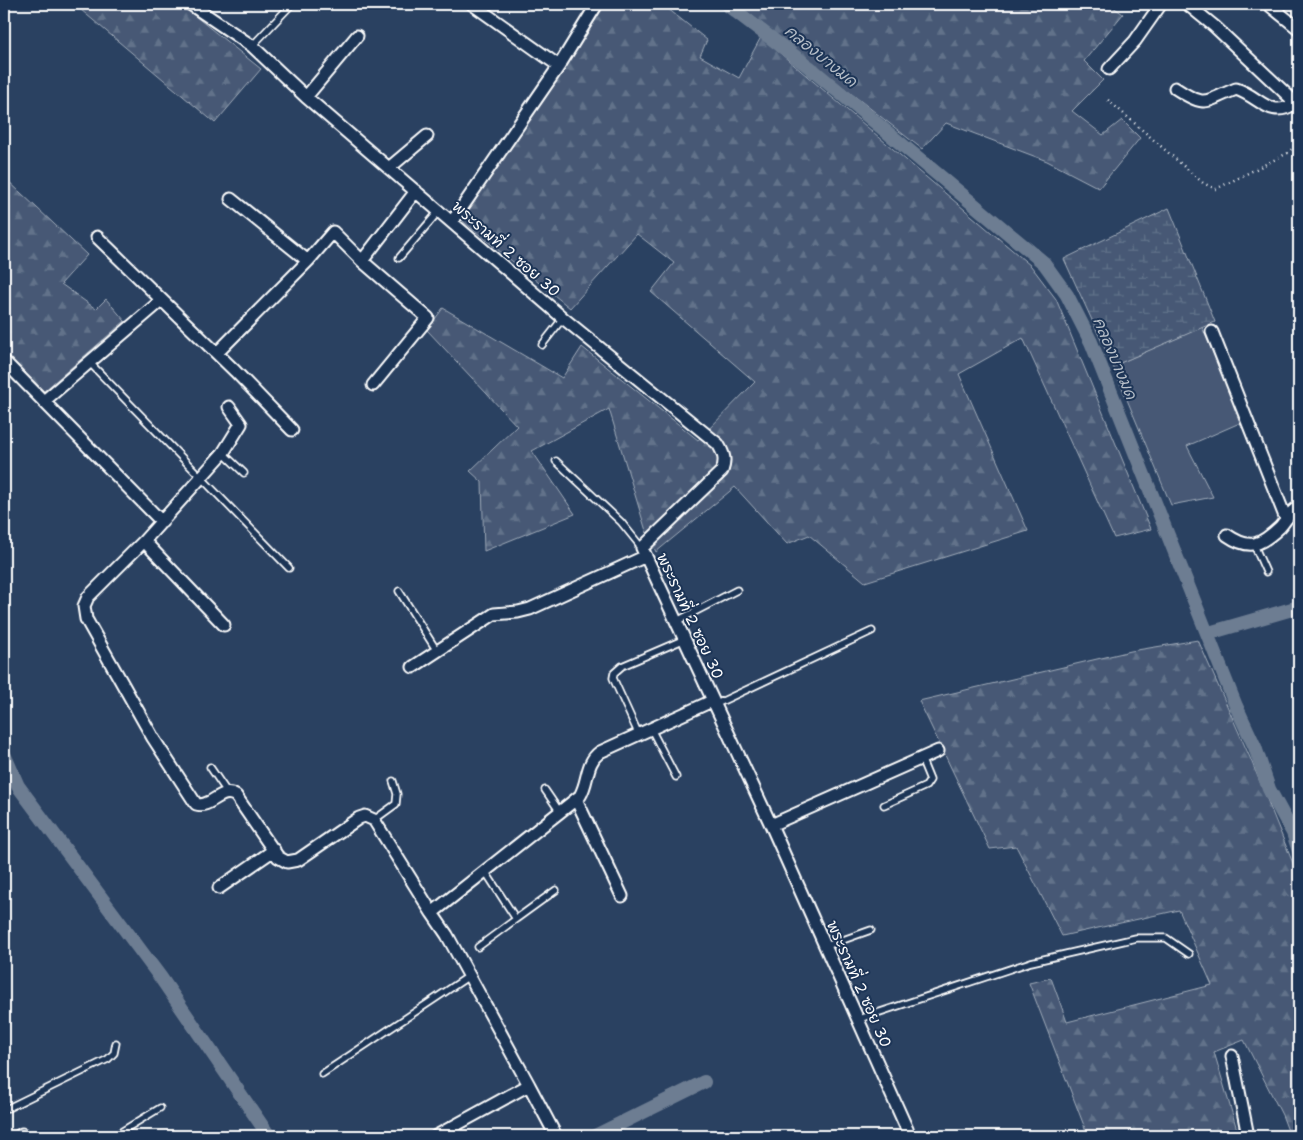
<svg xmlns="http://www.w3.org/2000/svg" width="1303" height="1140" viewBox="0 0 1303 1140" font-family="'Shantell Sans','Playpen Sans Thai',sans-serif">
  <style>
    .green { fill: #465975; stroke: #a2acba }
    .forest { fill: url(#forest-firs); stroke: #a2acba }
    .wetland { fill: url(#wetland-marsh); stroke: #a2acba }
    .lines { fill: none; stroke-linecap: round; stroke-linejoin: round }
    .canal { stroke: #6d7d92; stroke-width: 14 }
    .service-casing { stroke: #fff; stroke-width: 9 }
    .minor-casing { stroke: #fff; stroke-width: 15 }
    .path { stroke: #fff; stroke-width: 2.5; stroke-dasharray: 1 4; stroke-linecap: butt }
    .service { stroke: #1d3557; stroke-width: 5.5 }
    .minor { stroke: #1d3557; stroke-width: 11 }
    .labels { text-anchor: middle; dominant-baseline: central; stroke-width: 4; stroke-linejoin: round; paint-order: stroke }
    .street-label { font-size: 15px; fill: #fff; stroke: #1d3557 }
    .water-label { font-size: 16px; font-style: italic; fill: #b6bec8; stroke: #1d3557 }
  </style>
  <defs>
    <pattern id="forest-firs" width="22" height="20" patternUnits="userSpaceOnUse" patternTransform="scale(1.25)"><rect width="22" height="20" fill="#465975"/><path d="M5 1l3.5 6h-7zM16 11l3.5 6h-7z" fill="#62728a"/></pattern>
    <pattern id="wetland-marsh" width="20" height="14" patternUnits="userSpaceOnUse" patternTransform="scale(1.25)"><rect width="20" height="14" fill="#465975"/><path d="M1 5h8M5 5V1M11 12h8M15 12V8" fill="none" stroke="#62728a"/></pattern>
  </defs>
  <rect width="100%" height="100%" fill="#2a4161"/>
  <filter id="ink" filterUnits="userSpaceOnUse"><feTurbulence type="fractalNoise" baseFrequency=".02" numOctaves="2"/><feDisplacementMap in="SourceGraphic" scale="10" xChannelSelector="R" yChannelSelector="G"/><feConvolveMatrix kernelMatrix="1 2 1 2 8 2 1 2 1" color-interpolation-filters="sRGB"/></filter>
  <g filter="url(#ink)">
    <path class="green" d="M1202,327L1242,422L1187,446L1213,497L1171,505L1113,366Z"/>
    <path class="forest" d="M74,4H180L261,69L215,123Z
      M605,4H662L707,40L700,56L739,78L761,37L1031,266L1056,299L1151,529L1114,538L1023,338L959,374L1028,531L865,582L809,535L787,544L735,487L656,552L646,531L609,409L532,451L575,514L484,551L482,482L470,471L517,426L427,330L443,308L562,378L582,347L698,440L755,382L651,292L674,263L637,234L570,308L460,219Z
      M737,4H1109L1123,14L1084,61L1103,80L1072,111L1103,135L1122,120L1140,138L1099,188L1047,161L946,123L922,149Z
      M4,177L87,255L61,284L96,309L106,299L125,321L44,391L4,353Z
      M1198,640L1251,760L1299,878V1136H1290L1282,1115L1244,1040L1214,1052L1238,1133L1212,1136H1088L1029,983L1051,978L1067,1022L1212,985L1179,910L1062,936L1016,846L990,849L919,701L1131,651Z"/>
    <path class="wetland" d="M1169,208L1215,322L1113,366L1064,259Z"/>
    <g class="lines">
      <path class="canal" d="M726,4L809,67L1044,263L1067,295L1091,342L1236,706L1255,747L1269,789L1293,833L1299,851
        M1209,633L1299,607
        M4,754L18,786L161,978L269,1136
        M595,1136L704,1082"/>
      <defs>
        <path id="service" d="M252,46L292,4
          M399,258L439,211
          M542,345L563,318
          M90,363L289,568
          M223,453L244,473
          M556,461L621,522L642,548
          M1254,545L1266,572
          M399,591L437,651
          M677,621L737,590
          M714,705L872,631
          M651,729L676,777
          M639,735L613,678L614,673L622,666L685,639
          M210,767L227,792
          M545,790L560,812
          M884,805L926,786L930,780L921,758
          M374,820L396,804L397,794L393,781
          M485,871L516,919L556,890
          M826,946L871,930
          M478,947L516,919
          M859,1019L1031,962L1136,938H1166L1189,954
          M322,1074L469,976
          M8,1108L108,1059L114,1053L116,1043
          M114,1136L160,1108"/>
        <path id="minor" d="M190,4L252,46L306,97L563,318L718,444C724,454 726,460 722,471L642,548L771,825L910,1136
          M472,4L559,66
          M1187,4L1214,26L1299,106
          M1268,4L1299,29
          M1109,69L1135,41L1161,4
          M1175,88C1207,109 1205,101 1236,89C1261,97 1269,120 1296,103
          M306,97L357,36
          M389,168L427,136
          M231,199L308,261L333,232L362,261
          M452,222L559,66L597,4
          M97,237L235,371L292,430
          M1212,332L1286,519
          M217,353L308,261
          M4,361L162,522
          M373,385L428,318L362,261L416,191
          M44,401L162,300
          M229,407L241,424L223,453L144,541L88,597L84,606L86,619L153,738L196,804C211,809 221,786 236,796L278,857L287,862L298,860L359,818L365,816L374,820L432,913L580,796C589,781 585,763 600,752L712,701
          M1227,535C1250,551 1261,545 1280,527C1287,519 1289,512 1299,507
          M144,541L224,625
          M413,667L494,614L518,612L530,609L646,556
          M576,799L622,896
          M771,825L938,751
          M219,888L274,850
          M432,913L447,935L529,1085L436,1136
          M1232,1056L1248,1136
          M529,1085L556,1136
          M19,1136L22,1134L23,1136"/>
      </defs>
      <use href="#service" class="service-casing"/>
      <use href="#minor" class="minor-casing"/>
      <path class="path" d="M1108,100L1203,183L1216,189L1288,153L1299,141"/>
      <use href="#service" class="service"/>
      <use href="#minor" class="minor"/>
    </g>
  </g>
  <g class="labels">
    <g class="street-label">
      <text transform="translate(506 249) rotate(41)">พระรามที่ 2 ซอย 30</text>
      <text transform="translate(690 616) rotate(65)">พระรามที่ 2 ซอย 30</text>
      <text transform="translate(859 984) rotate(66)">พระรามที่ 2 ซอย 30</text>
    </g>
    <g class="water-label">
      <text transform="translate(821 56) rotate(39)">คลองบางมด</text>
      <text transform="translate(1115 358) rotate(67)">คลองบางมด</text>
    </g>
  </g>
  <rect width="1303" height="1140" fill="none" stroke="#1d3557" stroke-width="20"/>
  <rect x="10" y="10" width="1283" height="1120" fill="none" stroke="#fff" stroke-width="2" filter="url(#ink)"/>
</svg>
